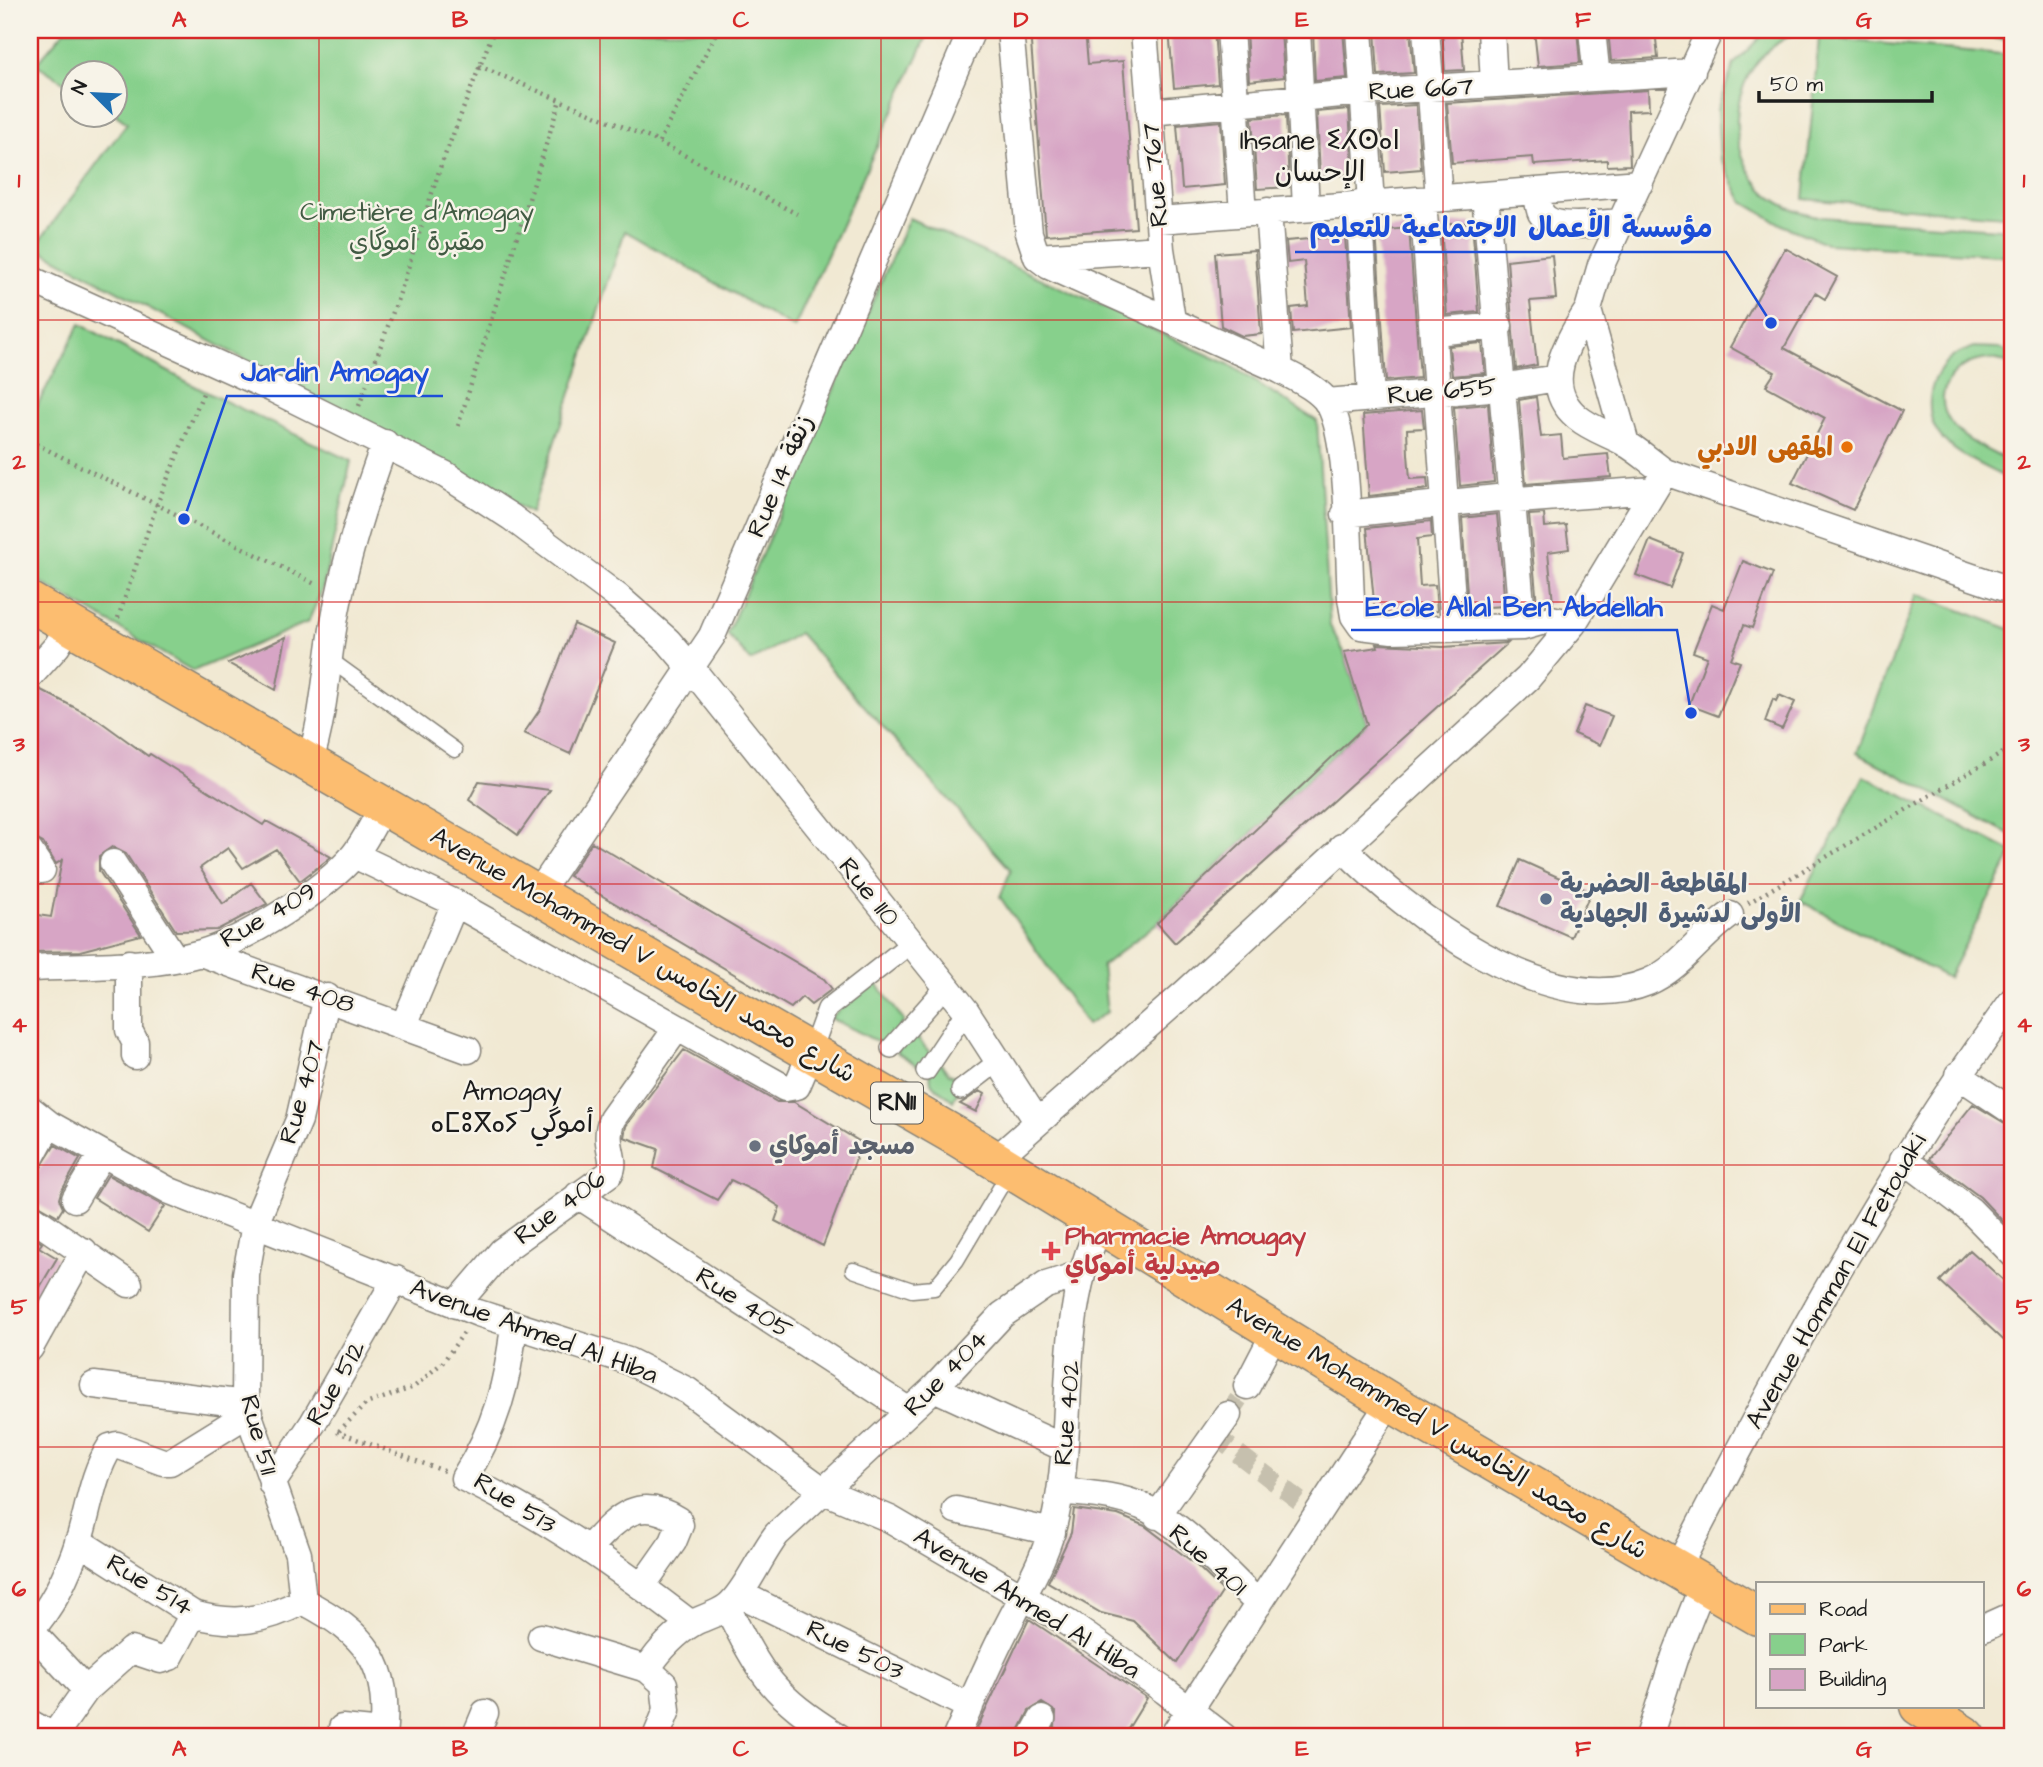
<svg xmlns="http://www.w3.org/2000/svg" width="2043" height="1767" viewBox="0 0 2043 1767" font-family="'Architects Daughter','Playpen Sans Arabic','Noto Sans Tifinagh',sans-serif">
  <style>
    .green { fill: #87d08c; stroke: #527654; stroke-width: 2 }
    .building { fill: #d7a5c5 }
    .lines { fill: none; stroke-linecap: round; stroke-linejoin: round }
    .pedestrian-tunnel { stroke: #c6c0ae; stroke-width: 19; stroke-dasharray: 19 10; stroke-linecap: butt }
    .service-casing { stroke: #868278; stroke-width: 17 }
    .pedestrian-casing { stroke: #868278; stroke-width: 22 }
    .minor-casing { stroke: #868278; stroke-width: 29 }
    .primary-casing { stroke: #868278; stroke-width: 41 }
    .path { stroke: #868278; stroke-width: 4.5; stroke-dasharray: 2 5; stroke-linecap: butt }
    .service { stroke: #fff; stroke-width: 14 }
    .pedestrian { stroke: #fff; stroke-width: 19 }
    .minor { stroke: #fff; stroke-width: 26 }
    .primary { stroke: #fcbd6f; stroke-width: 38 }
    .grid { fill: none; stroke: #d62828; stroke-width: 2; stroke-opacity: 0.55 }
    .food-dot { fill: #e8710a; stroke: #f7f3e8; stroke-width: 2.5 }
    .service-dot { fill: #5c6f8a; stroke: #f7f3e8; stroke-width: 2.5 }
    .worship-dot { fill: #6b7280; stroke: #f7f3e8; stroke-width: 2.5 }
    .health-dot { fill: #e0444e; stroke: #f7f3e8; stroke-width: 2.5 }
    .labels { text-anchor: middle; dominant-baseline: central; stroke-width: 5; stroke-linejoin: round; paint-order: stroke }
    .shield { fill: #f7f3e8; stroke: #5e5c59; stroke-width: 2 }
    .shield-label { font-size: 24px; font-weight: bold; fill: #1c1c1c }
    .street-label { font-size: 26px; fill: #1c1c1c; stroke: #f7f3e8 }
    .park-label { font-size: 26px; fill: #415b43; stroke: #f7f3e8 }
    .food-label { font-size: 26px; font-weight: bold; fill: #c56008; stroke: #f7f3e8; text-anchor: end }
    .service-label { font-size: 26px; font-weight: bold; fill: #4e5e75; stroke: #f7f3e8; text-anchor: start }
    .worship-label { font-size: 26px; font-weight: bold; fill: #5b616d; stroke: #f7f3e8; text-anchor: start }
    .health-label { font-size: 26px; font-weight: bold; fill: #be3a42; stroke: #f7f3e8; text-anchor: start }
    .neighbourhood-label { font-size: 28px; fill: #1c1c1c; stroke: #f7f3e8 }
    .leader { fill: none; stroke: #1d4ed8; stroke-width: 2.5 }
    .callout-dot { fill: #1d4ed8; stroke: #f7f3e8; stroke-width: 2.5 }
    .callout-label { font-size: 28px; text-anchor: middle; font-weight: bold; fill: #1d4ed8; stroke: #f7f3e8; stroke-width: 5; stroke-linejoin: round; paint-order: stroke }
    .neatline { fill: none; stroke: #d62828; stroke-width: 2.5 }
    .grid-label { font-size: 23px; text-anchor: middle; font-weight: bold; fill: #d62828 }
  </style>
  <rect width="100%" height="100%" fill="#f7f3e8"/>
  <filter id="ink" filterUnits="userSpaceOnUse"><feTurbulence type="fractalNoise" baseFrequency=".0143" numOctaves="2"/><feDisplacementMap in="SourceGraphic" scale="14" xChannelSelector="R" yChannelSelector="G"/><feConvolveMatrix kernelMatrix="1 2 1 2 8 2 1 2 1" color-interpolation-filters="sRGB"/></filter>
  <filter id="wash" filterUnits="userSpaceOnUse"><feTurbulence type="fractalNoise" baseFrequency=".00686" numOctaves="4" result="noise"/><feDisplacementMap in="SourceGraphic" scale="28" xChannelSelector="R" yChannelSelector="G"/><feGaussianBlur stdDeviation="1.57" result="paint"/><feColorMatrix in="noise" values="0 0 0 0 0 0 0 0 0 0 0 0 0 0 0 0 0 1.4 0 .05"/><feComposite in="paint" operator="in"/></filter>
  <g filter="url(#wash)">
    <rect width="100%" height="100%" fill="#f1e9d3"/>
    <path class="green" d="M65,30H930L794,328L625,231L531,513L35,247L127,123L116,115V74H74L73,88L36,64Z
      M1767,30H1808C1736,47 1715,136 1762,189C1778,206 1799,212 1820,217L2013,230V256L1828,244L1784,226L1743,202L1720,158L1717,110L1734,64Z
      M1874,30H2013V40L2002,39Z
      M1819,38L2013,55V217L1804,199Z
      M909,218L1228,364L1317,421L1330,626L1344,652L1367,724L1157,923L1102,966L1107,1012L1087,1025L1000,897L1011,870L799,633L751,661L727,634Z
      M80,324L204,391L351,461L323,588L308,622L193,671L30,576V419Z
      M1974,347L1999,348L2013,355V366C1974,343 1923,384 1951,423C1964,442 1993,452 2013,464V482C1993,470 1965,460 1948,444C1921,421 1926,381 1950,359C1956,353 1967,350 1974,347Z
      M1917,594L2013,630V836L1857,753Z
      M1864,776L2013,852L1948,978L1800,901Z
      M873,978L904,1021L888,1047L830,1018Z
      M910,1029L932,1055L923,1069L896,1052Z
      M939,1061L949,1074L964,1079L953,1101L931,1083L930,1074Z"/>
    <g id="blocks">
      <path class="building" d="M1030,30H1085L1088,64L1123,61L1136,228L1046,235Z
        M1169,30H1214L1218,84L1174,88Z
        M1246,30H1281L1284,77L1249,81Z
        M1313,30H1343L1347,78L1315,81Z
        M1375,30H1410L1414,73L1378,75Z
        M1442,30H1461L1464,70L1445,71Z
        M1534,30H1577L1580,63L1538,66Z
        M1608,30H1655L1658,58L1611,61Z
        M1648,90L1649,110L1628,111L1630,165L1607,166V160L1534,165L1533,157L1452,163L1447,103Z
        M1416,105L1421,169L1385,172L1380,107Z
        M1349,109L1353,174L1320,177L1317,112Z
        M1286,115L1289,187L1257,189L1252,118Z
        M1221,121L1225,185L1182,189L1177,125Z
        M1472,222L1479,312L1447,315L1441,225Z
        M1409,228L1420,378L1386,381L1376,231Z
        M1345,236L1351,327L1293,333L1291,308L1308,306L1304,261L1288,263L1286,241Z
        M1785,248L1837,277L1825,299L1815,293L1784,348L1902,411L1853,510L1792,483L1825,418L1766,386L1775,372L1730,347Z
        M1255,250L1261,334L1242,336L1221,326L1215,253Z
        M1552,255L1556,299L1530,301L1537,365L1516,369L1507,260Z
        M1482,343L1485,373L1452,376L1449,346Z
        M1536,397L1541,437L1561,435L1563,458L1608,454L1611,477L1526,484L1519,400Z
        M1488,404L1494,482L1460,486L1454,407Z
        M1422,410L1424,428L1407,429L1408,454L1410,479L1427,478L1428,489L1369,496L1363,415Z
        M1497,514L1505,606L1468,608L1462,518Z
        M1544,514L1545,527L1566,525L1569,549L1548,552L1553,603L1537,605L1529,515Z
        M1431,521L1432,537L1417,539L1420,586L1435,585L1437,611L1393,614L1375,612L1367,528Z
        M1650,540L1683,553L1670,588L1636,575Z
        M1743,561L1773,573L1752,628L1744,625L1731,659L1740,662L1718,716L1689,705L1707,657L1693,652L1712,604L1724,609Z
        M574,624L615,643L570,754L524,733L541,708Z
        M286,637L276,690L228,663Z
        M1508,643L1175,943L1157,923L1367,724L1344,652L1378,647L1377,644L1443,647Z
        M39,689L97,719L148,756L150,754L263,825L266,821L331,857L300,881L276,849L243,868L228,848L200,868L223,904L251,883L267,904L217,930L176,931L126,854L112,847L99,856V871L141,935L80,951L30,952V914L51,917L62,860L56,864L43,843L30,836V695Z
        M1779,695L1795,702L1782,729L1765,722L1773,699L1776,701Z
        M1585,706L1612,716L1600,745L1574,734Z
        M479,781L518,786L550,790L518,835L469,800Z
        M592,842L824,979L832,989L811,1005L802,997L791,1008L569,876Z
        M1520,860L1591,892L1571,937L1500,906Z
        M684,1050L777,1102H794L862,1143L823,1246L775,1221L780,1207L760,1194L731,1180L717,1200L654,1168L658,1149L624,1137L626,1126Z
        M980,1091L985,1094L976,1112L960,1104Z
        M1973,1104L2013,1128V1232L1980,1197L1929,1159Z
        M55,1145L80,1159L61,1192L59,1199L63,1208L58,1216L30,1200V1184Z
        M108,1175L165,1206L148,1232L94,1198Z
        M30,1235L42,1243L39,1247L57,1258L30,1304Z
        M1970,1250L2013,1289V1349L1940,1281Z
        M1074,1509L1118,1515L1145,1526L1194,1563L1223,1591L1177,1663L1133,1621L1101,1613L1048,1582L1071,1533Z
        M1029,1619L1147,1698L1123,1737H1071L1055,1728L1056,1712L1042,1703L1029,1711L1016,1737H973Z"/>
    </g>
  </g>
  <g filter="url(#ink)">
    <use href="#blocks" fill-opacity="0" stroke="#868278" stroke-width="2"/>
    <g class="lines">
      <path class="pedestrian-tunnel" d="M1228,1415L1247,1386
        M1215,1436L1318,1515"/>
      <defs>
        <path id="service" d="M329,659L455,750
          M853,1270L912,1290L934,1288L957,1260L1010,1171"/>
        <path id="pedestrian" d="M891,1048L946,986
          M811,1053L827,1009L910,944
          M926,1071L966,1011
          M961,1090L1000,1060"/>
        <path id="minor" d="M1144,30L1161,249L1172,320
          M1230,30L1243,213
          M1297,30L1306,208
          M1359,30L1371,203
          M1426,30L1439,198
          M1491,30L1494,84
          M1592,30L1597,78
          M1011,41L1029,233L1037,257L1049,266L1280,370C1297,379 1318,388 1329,404C1350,440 1348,553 1351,598L1354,616L1361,626L1392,630L1523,627L1551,619L1573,624
          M1150,112L1363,92L1692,72
          M1537,191C1538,198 1538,207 1541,213C1552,232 1602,223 1621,222
          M1485,195L1523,627
          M1423,200L1454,626
          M1359,204L1371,397
          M1268,211L1280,370
          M1159,220L1640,183
          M1037,257L1161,249
          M30,279L275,390L446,475L511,517L618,597L668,641L692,669L966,1011L1037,1121
          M1588,310C1567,342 1540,386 1577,417C1591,429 1609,434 1625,443C1639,451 1652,463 1665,472L2013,591
          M1434,332L1499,326
          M1327,402L1502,387L1557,378
          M1626,444L1588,310L1601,265L1710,30
          M1345,514L1497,498L1518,500L1653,490
          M30,676L57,646L69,626
          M309,764C324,719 326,670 334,623C344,562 364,501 385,443
          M1342,847C1408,914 1549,1023 1648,982C1680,969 1701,935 1730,915
          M30,852L42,870
          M354,855L455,903L785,1088L797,1086L811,1053
          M113,863L174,957
          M538,894L712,636L972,30
          M201,953L468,1050
          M129,963V1030L135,1042V1056
          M30,968C84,965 149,968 201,953C244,941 326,889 354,855C366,840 375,821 384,804
          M404,1025L455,903
          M1958,1075L2013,1112
          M30,1109L49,1124L170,1191L478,1313L628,1361L688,1391L824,1491L890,1519L1068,1623L1165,1691L1224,1737
          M30,1159L49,1124
          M1903,1159L1970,1210L2013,1254
          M995,1160L1185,993L1528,678L1573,624L1665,472
          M578,1195L909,1411
          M75,1199L102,1154
          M30,1216L129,1284
          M456,1305L502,1251L610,1173C618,1158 602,1144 612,1119L677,1028
          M514,1325C508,1382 495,1430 464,1478C546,1517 620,1569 691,1624
          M30,1348L84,1251
          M94,1385L245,1404
          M1247,1386L1275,1332
          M934,1388L1064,1448
          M272,1484L313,1423L396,1279
          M1060,1491C1087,1494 1116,1495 1141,1506C1183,1523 1226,1573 1259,1604
          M956,1510L1052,1532
          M1157,1516L1228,1415
          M78,1541L193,1614C235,1626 265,1621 303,1601
          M588,1549C616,1520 637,1493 678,1520L680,1525L673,1542L642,1586
          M1676,1571C1777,1374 1882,1179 2013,1000
          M740,1594L970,1707
          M303,1601L298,1554L245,1404L246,1274L255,1224L299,1120L327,997
          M303,1601C366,1634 391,1663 383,1737
          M727,1607C762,1677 772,1695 839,1737
          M1982,1629L2013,1615
          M30,1630L86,1690
          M30,1631C53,1606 68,1574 79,1540C89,1509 92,1475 110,1447L117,1445L163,1462H170L249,1413
          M541,1637L647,1669L664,1684L667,1710L656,1737
          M647,1669C659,1651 674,1634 693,1623C704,1617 718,1614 728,1606C745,1593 761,1554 777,1534L934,1388L1002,1315L1046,1285L1081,1274
          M30,1723L55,1737
          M342,1728L383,1732
          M53,1737L86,1690L131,1650L161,1660L170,1657L193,1614
          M475,1737L485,1713
          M956,1737C973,1699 990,1659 1010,1621C1028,1586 1048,1553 1056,1514C1076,1420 1056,1314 1100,1226
          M1032,1737L1042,1719
          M1172,1737L1390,1402
          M1649,1737L1675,1656L1703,1585"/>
        <path id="primary" d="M30,602L959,1138L1390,1402L1758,1616
          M1919,1706L1967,1737"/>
      </defs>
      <use href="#service" class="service-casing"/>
      <use href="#pedestrian" class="pedestrian-casing"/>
      <use href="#minor" class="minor-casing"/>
      <use href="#primary" class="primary-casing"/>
      <path class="path" d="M479,66L659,142L797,214
        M659,142L718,30
        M359,406L401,290L440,168L494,30
        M458,426L560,100
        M30,441L317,585
        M118,618L157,504L204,391
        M1748,903L2013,747
        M339,1431L366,1404L414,1387L443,1362L465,1331
        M337,1432L444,1471"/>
      <use href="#service" class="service"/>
      <use href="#pedestrian" class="pedestrian"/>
      <use href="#minor" class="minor"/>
      <use href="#primary" class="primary"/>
    </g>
  </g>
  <path class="grid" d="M319,30V1737M600,30V1737M881,30V1737M1162,30V1737M1443,30V1737M1724,30V1737M30,320H2013M30,602H2013M30,884H2013M30,1165H2013M30,1447H2013"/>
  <circle class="food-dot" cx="1847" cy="447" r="7"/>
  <circle class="service-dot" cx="1546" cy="899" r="7"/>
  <circle class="worship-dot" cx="755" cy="1146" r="7"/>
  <path class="health-dot" d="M1047.5 1240.5h7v7h7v7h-7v7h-7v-7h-7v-7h7z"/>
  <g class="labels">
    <rect class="shield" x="871" y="1082.5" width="52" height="41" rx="5"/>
    <g class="shield-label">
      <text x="897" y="1103">RN11</text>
    </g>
    <g class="street-label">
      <text transform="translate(1421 89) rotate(-3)">Rue 667</text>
      <text transform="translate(1155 175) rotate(-95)">Rue 767</text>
      <text transform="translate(1442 391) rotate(-5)">Rue 655</text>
      <text transform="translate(780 476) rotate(-67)">Rue 14 زنقة</text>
      <text transform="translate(869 892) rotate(51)">Rue 110</text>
      <text transform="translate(268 915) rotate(-30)">Rue 409</text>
      <text transform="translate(643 955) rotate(30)">Avenue Mohammed V شارع محمد الخامس</text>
      <text transform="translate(303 988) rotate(19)">Rue 408</text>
      <text transform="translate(302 1092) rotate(-74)">Rue 407</text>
      <text transform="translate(560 1207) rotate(-37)">Rue 406</text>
      <text transform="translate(1836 1281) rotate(-60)">Avenue Homman El Fetouaki</text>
      <text transform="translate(744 1303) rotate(33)">Rue 405</text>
      <text transform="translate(534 1331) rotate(20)">Avenue Ahmed Al Hiba</text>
      <text transform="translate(946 1373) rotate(-46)">Rue 404</text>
      <text transform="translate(336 1383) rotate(-60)">Rue 512</text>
      <text transform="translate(1067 1413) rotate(-85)">Rue 402</text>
      <text transform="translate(1437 1428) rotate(31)">Avenue Mohammed V شارع محمد الخامس</text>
      <text transform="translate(259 1435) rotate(75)">Rue 511</text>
      <text transform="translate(515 1503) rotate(32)">Rue 513</text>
      <text transform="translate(1208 1560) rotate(41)">Rue 401</text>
      <text transform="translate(150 1585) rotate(31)">Rue 514</text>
      <text transform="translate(1027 1603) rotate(32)">Avenue Ahmed Al Hiba</text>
      <text transform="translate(855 1650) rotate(26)">Rue 503</text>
    </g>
    <g class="park-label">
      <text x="417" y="212">Cimetière d'Amogay<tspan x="417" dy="30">مقبرة أموگاي</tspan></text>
    </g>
    <g class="food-label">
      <text x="1833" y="447">المقهى الادبي</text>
    </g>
    <g class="service-label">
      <text x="1560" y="884">المقاطعة الحضرية<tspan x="1560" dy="30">الأولى لدشيرة الجهادية</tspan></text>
    </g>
    <g class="worship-label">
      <text x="769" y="1146">مسجد أموكاي</text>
    </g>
    <g class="health-label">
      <text x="1065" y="1236">Pharmacie Amougay<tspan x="1065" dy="30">صيدلية أموكاي</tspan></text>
    </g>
    <g class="neighbourhood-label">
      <text x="1320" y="140">Ihsane ⵉⵃⵙⴰⵏ<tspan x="1320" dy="32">الإحسان</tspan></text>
      <text x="512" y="1091">Amogay<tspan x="512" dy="32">ⴰⵎⵓⴳⴰⵢ أموگي</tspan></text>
    </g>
  </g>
  <path class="leader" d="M1771 323L1726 252H1295M184 519L227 396H443M1691 713L1677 630H1351"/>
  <g class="callout-dot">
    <circle cx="1771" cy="323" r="7"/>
    <circle cx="184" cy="519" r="7"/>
    <circle cx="1691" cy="713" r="7"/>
  </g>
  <g class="callout-label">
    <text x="1511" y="237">مؤسسة الأعمال الاجتماعية للتعليم</text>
    <text x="335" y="381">Jardin Amogay</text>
    <text x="1514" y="616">Ecole Allal Ben Abdellah</text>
  </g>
  <rect width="2043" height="1767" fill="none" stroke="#f7f3e8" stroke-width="77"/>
  <rect x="1756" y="1582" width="228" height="126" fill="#f7f3e8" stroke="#9f9d96" stroke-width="2"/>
  <rect x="1770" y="1604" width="35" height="10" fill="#fcbd6f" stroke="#9f9d96" stroke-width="2"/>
  <text x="1819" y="1616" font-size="21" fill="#1c1c1c">Road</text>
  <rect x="1770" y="1634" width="35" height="21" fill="#87d08c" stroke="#9f9d96" stroke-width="2"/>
  <text x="1819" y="1652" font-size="21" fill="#1c1c1c">Park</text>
  <rect x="1770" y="1669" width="35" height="21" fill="#d7a5c5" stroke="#9f9d96" stroke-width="2"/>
  <text x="1819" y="1686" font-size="21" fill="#1c1c1c">Building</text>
  <g transform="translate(94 94) rotate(294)"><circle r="33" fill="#f7f3e8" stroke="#9f9d96" stroke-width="2"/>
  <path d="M0-5L12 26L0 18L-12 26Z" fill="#1f6fb2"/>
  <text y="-10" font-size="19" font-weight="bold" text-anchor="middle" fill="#1c1c1c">N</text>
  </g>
  <path d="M1759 91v10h173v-10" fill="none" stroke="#1c1c1c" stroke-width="3.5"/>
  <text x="1770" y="91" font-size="21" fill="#1c1c1c" stroke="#f7f3e8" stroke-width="5" paint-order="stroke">50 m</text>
  <rect x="38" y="38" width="1966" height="1690" class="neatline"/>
  <g class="grid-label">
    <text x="179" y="27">A</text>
    <text x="460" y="27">B</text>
    <text x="741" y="27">C</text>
    <text x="1021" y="27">D</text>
    <text x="1302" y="27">E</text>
    <text x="1583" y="27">F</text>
    <text x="1864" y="27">G</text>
    <text x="19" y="187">1</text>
    <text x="2024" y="187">1</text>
    <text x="19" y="469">2</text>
    <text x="2024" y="469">2</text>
    <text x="19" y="751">3</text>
    <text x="2024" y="751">3</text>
    <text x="19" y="1032">4</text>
    <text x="2024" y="1032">4</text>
    <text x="19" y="1314">5</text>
    <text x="2024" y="1314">5</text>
    <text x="19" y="1596">6</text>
    <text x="2024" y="1596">6</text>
    <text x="179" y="1756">A</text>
    <text x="460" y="1756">B</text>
    <text x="741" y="1756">C</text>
    <text x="1021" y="1756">D</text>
    <text x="1302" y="1756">E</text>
    <text x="1583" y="1756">F</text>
    <text x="1864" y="1756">G</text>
  </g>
</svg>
